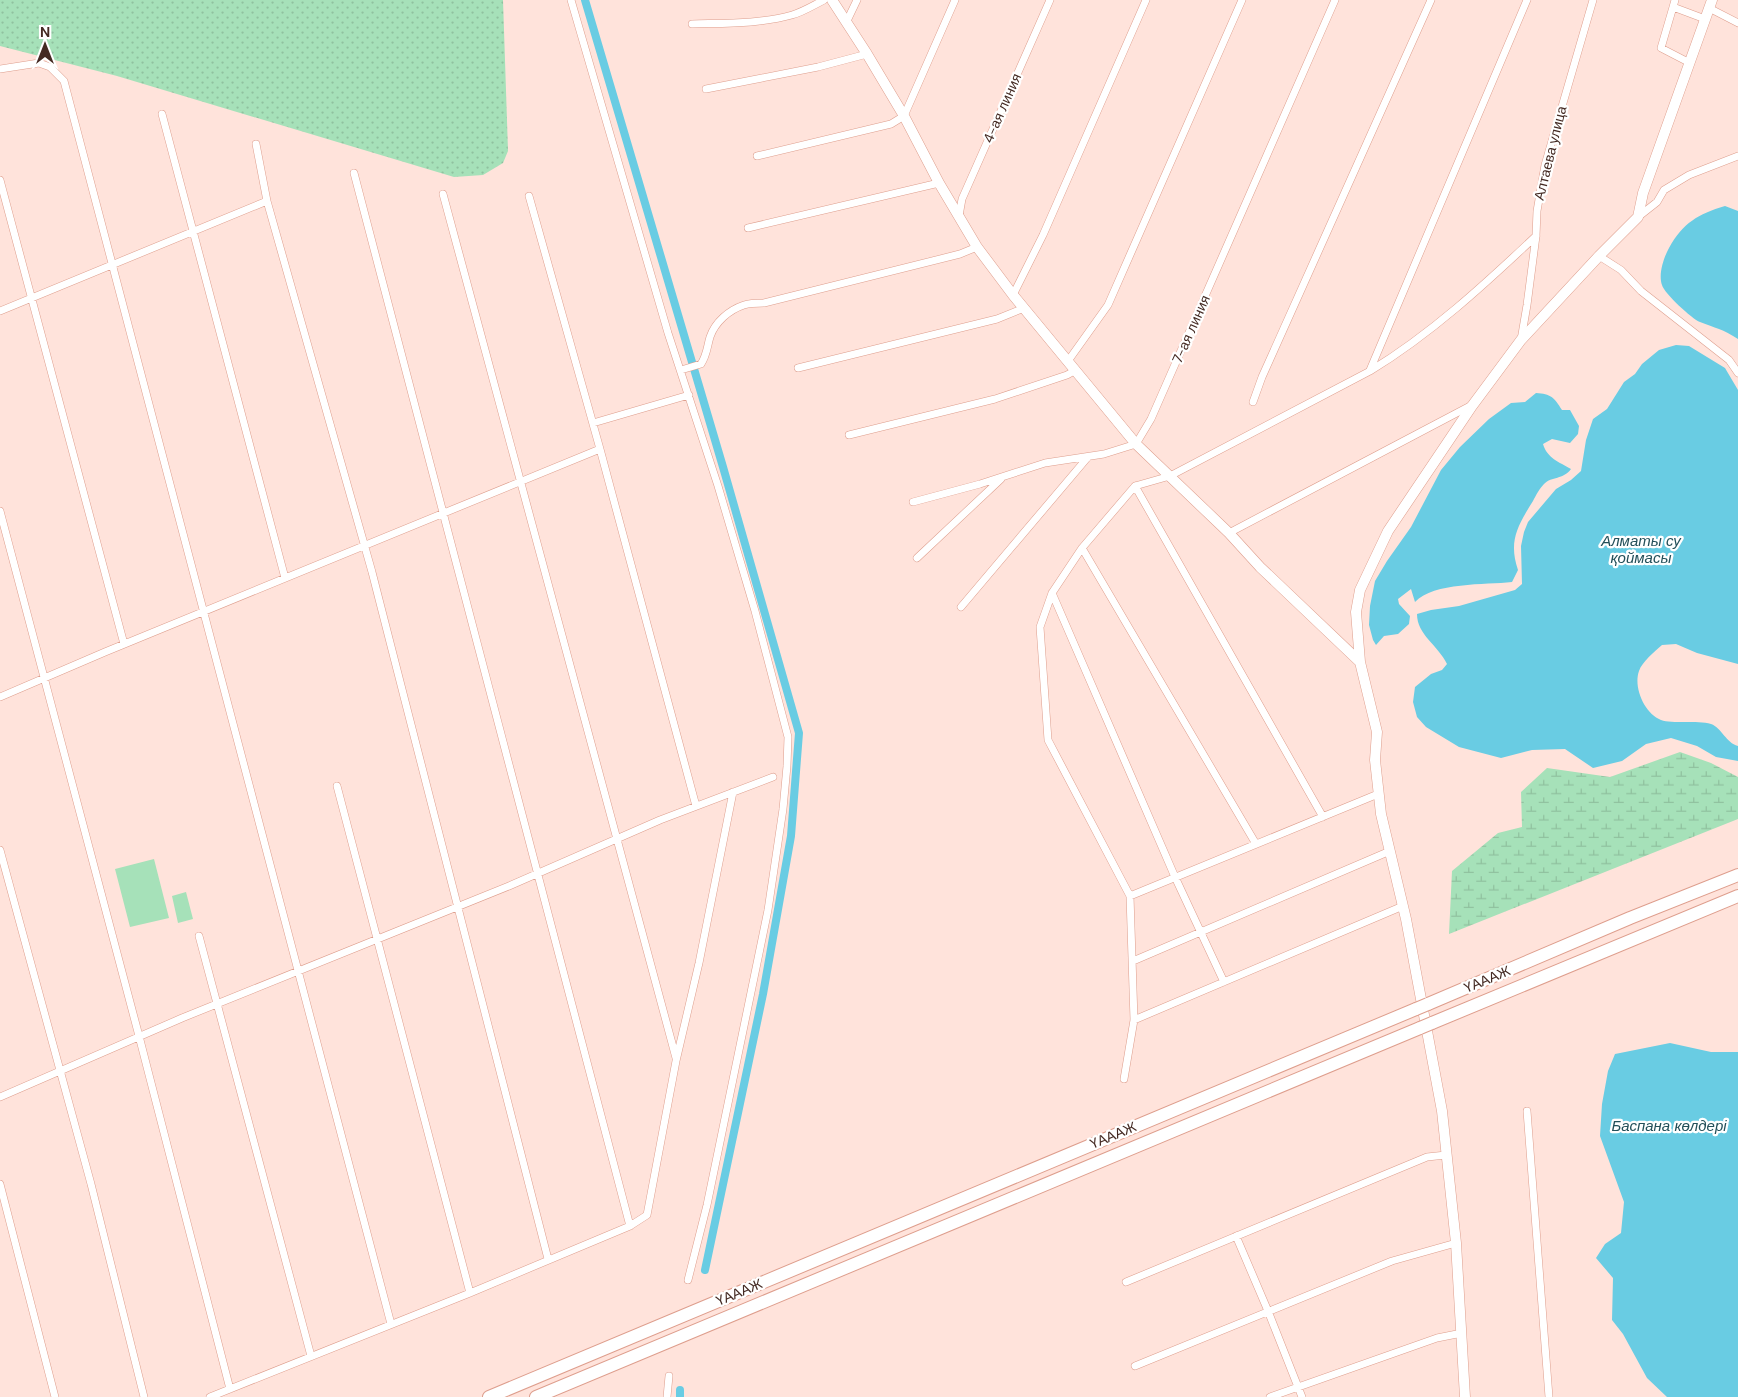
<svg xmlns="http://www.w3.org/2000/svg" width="1738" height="1397" viewBox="0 0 1738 1397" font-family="'DM Sans',sans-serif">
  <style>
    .grass { fill: url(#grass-dots) }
    .wetland { fill: url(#wetland-marsh) }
    .garden { fill: #a6e1b9 }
    .water { fill: #69cce3 }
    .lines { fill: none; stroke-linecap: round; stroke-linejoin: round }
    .canal { stroke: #69cce3; stroke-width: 8 }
    .street-casing { stroke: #de9e8d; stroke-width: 8 }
    .secondary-casing { stroke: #de9e8d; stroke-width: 11 }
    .highway-casing { stroke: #de9e8d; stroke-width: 14 }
    .street { stroke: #fff; stroke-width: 7 }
    .secondary { stroke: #fff; stroke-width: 10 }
    .highway { stroke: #fff; stroke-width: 12 }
    .highway-bridge-casing { stroke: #de9e8d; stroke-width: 14; stroke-linecap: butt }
    .highway-bridge { stroke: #fff; stroke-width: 12 }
    .labels { text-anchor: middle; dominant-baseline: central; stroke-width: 4.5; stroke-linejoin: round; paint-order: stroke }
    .street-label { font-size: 14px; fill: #442a23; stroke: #fff }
    .water-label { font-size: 15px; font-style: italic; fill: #24505a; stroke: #fff }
  </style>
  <defs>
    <pattern id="grass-dots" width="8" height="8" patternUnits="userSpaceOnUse" patternTransform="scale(1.25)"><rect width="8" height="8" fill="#a6e1b9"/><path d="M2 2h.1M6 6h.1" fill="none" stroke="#90c19f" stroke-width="1.8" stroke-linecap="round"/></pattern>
    <pattern id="wetland-marsh" width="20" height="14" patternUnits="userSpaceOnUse" patternTransform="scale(1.25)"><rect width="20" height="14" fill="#a6e1b9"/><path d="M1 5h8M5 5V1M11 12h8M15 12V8" fill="none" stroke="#90c19f"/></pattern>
  </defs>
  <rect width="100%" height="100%" fill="#ffe3db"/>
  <path class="grass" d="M0,0H503L508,151L503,163L483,175L454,177L117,76L0,46Z"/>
  <path class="wetland" d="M1680,752L1711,763L1738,777V819L1449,934L1452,871L1498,833L1522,827L1521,792L1547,768L1610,777Z"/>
  <path class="garden" d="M154,859L169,918L130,927L115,869Z
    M186,892L193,919L178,923L172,896Z"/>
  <path class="water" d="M1725,206L1738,211V339C1723,329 1715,328 1700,322C1692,319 1664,293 1662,285C1658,274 1664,257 1669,248C1683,223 1698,214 1725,206Z
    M1676,345L1689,346L1725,368L1738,390V664L1697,653L1676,644L1662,645C1654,652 1642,662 1639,671C1633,688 1645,714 1661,720C1672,724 1697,720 1711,724C1722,728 1726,743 1738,746V761L1716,757L1697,746L1671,738L1646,744L1622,761L1593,768L1565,749L1532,750L1501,758L1459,747L1426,727L1417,717L1413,702L1415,687L1431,674L1442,670L1447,664C1438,645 1417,635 1417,614L1431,610L1459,606L1515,590L1522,584L1521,546L1524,532L1528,522L1556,489L1571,480L1581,471L1586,440L1593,419L1607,409L1624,382L1635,374L1642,364L1659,350Z
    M1536,393C1551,394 1554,397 1562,410H1570L1579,426L1578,434L1570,443L1552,439L1543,444C1547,458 1559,462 1571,469C1563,480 1552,476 1544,484C1540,488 1536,495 1533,501C1518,525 1508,541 1518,570L1512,582C1485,585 1434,582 1415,602L1411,589L1398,599L1399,604L1410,616L1409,624L1398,634L1384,636L1376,645L1373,640L1369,625L1370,606L1375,581L1387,561L1411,527L1441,470L1460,447L1489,419L1511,403L1525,402Z
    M1670,1043L1711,1052H1738V1397H1667L1647,1378L1623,1334L1612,1320L1613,1278L1596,1258L1605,1244L1621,1233L1624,1202L1600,1136L1602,1104L1608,1071L1615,1054Z"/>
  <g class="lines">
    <path class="canal" d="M585,0L723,467L799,733L791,836L763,994L705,1270
      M680,1390V1397"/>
    <defs>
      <path id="street" d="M571,0L668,333L718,486L755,611L788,737L787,766L783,809L768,910L707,1205L688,1280
        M1675,0L1673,7L1705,19
        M1673,7L1661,48L1690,63
        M1709,8L1738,23
        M846,23L857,0
        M692,24C725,23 760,24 792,15C803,12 814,5 824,0
        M0,69L39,63L50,67L64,81L391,1324
        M706,89L818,67L867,54
        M162,114L285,578
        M256,144L267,201L372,572L548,1259
        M757,156L891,124L904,116L955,0
        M354,173L630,1226
        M0,180L124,644
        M443,194L676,1058
        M529,196L600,449L696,806
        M959,216L962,199L1050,0
        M1638,217L1657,202L1664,190L1689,175L1738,156
        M748,228L939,183
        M1599,256L1621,270L1641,291L1729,360L1738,373
        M1013,295L1043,235L1146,0
        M0,311L267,201
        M1521,340L1527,305L1536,236L1537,211L1545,165L1593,0
        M1068,361L1108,305L1242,0
        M798,368L997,319L1024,308
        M681,370L701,364C707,355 707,347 710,337C715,322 729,310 744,305C750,303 758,303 764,303L960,254L977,247
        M1370,370L1527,0
        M1253,402L1262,377L1431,0
        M593,423L689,395
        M849,435L995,399L1067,375L1076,370
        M1135,486L1323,817
        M913,502L980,484L1045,463L1104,454L1136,444L1151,419L1335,0
        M0,511L139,1036L230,1389
        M1229,533L1470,406
        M1082,548L1256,844
        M917,558L1001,479
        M1052,593L1175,877L1224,982
        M961,607L1088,457
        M0,697L105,652L600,449
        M337,786L470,1293
        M0,850L91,1184L144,1397
        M1130,896L1378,794
        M199,936L311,1356
        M1133,961L1390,851
        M1134,1020L1403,906
        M1124,1079L1134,1020L1130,896L1048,740L1040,627L1052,593L1082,548L1135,486L1170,476L1370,371C1431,334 1484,285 1536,236
        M0,1097L182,1018L509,886L660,820L773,777
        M1527,1111L1549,1397
        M0,1184L55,1397
        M1236,1236L1268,1311L1302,1397
        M1126,1282L1427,1157L1446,1155
        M1135,1366L1392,1261L1456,1243
        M210,1397L470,1293L630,1226L647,1215L676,1061L699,963L733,792
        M667,1397L669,1376
        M1270,1397L1437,1338L1462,1333"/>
      <path id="secondary" d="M832,0L867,54L904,116L939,183L977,247L1013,295L1136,444L1229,533L1260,567L1360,662
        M1465,1397L1456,1243L1442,1111L1406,919L1381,814L1375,760L1377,732L1360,662L1356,612L1360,590L1388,531L1472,406L1521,340L1599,256L1638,217L1643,193L1712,0"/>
      <path id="highway" d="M1428,1004L1630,918L1738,875
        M1432,1023L1738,896
        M489,1397L1416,1009
        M536,1397L1420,1028"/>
    </defs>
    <use href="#street" class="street-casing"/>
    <use href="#secondary" class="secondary-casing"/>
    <use href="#highway" class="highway-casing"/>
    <use href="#street" class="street"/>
    <use href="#secondary" class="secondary"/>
    <use href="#highway" class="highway"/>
    <defs>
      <path id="highway-bridge" d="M1416,1009L1428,1004
        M1420,1028L1432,1023"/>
    </defs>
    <use href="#highway-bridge" class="highway-bridge-casing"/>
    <use href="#highway-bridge" class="highway-bridge"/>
  </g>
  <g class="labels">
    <g class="street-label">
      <text transform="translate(1002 108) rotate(-66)">4-ая линия</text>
      <text transform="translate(1550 153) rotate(-76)">Алтаева улица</text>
      <text transform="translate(1191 329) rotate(-66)">7-ая линия</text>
      <text transform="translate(1487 979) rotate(-23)">ҮАААЖ</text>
      <text transform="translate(1113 1135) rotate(-23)">ҮАААЖ</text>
      <text transform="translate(739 1292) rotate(-23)">ҮАААЖ</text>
    </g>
    <g class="water-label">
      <text x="1641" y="541">Алматы су<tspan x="1641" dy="17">қоймасы</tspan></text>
      <text x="1669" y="1126">Баспана көлдері</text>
    </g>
  </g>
  <g transform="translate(45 45)" stroke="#ffffff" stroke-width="4" paint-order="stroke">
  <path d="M0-4L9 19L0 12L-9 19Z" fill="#442a23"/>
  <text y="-8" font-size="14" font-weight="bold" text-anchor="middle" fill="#442a23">N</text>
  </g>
</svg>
